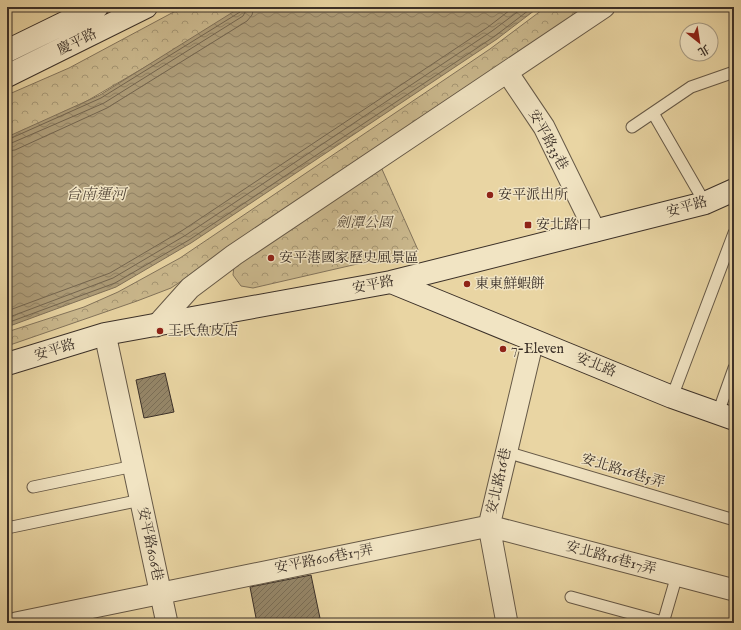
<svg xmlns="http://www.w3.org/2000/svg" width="741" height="630" viewBox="0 0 741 630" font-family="'IM FELL English','Noto Serif TC',serif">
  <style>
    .forest { fill: url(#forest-crowns); stroke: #83745b }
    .water { fill: url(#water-waves); stroke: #807159 }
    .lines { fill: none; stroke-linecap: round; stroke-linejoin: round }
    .shore { stroke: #746650; stroke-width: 1 }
    .building { fill: url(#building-hatch); stroke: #3b3028 }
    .lane-casing { stroke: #665947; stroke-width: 13 }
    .street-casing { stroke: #665947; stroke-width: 23 }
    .secondary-casing { stroke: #3b3028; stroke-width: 24 }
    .lane { stroke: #f1e4c3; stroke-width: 11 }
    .street { stroke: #f1e4c3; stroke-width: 21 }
    .secondary { stroke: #f1e4c3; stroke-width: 22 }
    .poi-dot { fill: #8f2418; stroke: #f1e4c3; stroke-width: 1.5 }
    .labels { text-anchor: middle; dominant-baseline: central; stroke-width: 3; stroke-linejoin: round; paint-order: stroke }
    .street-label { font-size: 14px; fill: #3b3028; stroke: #f1e4c3 }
    .poi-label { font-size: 14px; fill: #3b3028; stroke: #f1e4c3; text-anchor: start }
    .park-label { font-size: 14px; font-style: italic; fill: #584b3c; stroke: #f1e4c3 }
    .water-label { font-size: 15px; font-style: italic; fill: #584b3c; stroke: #f1e4c3 }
  </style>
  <defs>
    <pattern id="forest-crowns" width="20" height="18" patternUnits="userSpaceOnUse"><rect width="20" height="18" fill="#cbb98e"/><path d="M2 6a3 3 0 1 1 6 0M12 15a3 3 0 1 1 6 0" fill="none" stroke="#a69774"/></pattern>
    <pattern id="water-waves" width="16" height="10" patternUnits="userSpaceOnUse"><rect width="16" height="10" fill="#ae9d79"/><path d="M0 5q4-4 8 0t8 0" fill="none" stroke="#8f8063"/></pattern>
    <pattern id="building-hatch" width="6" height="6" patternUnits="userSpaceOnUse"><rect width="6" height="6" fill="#958668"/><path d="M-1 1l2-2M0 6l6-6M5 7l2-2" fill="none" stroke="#7b6e56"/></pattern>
  </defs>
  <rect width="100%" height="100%" fill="#e9d5a3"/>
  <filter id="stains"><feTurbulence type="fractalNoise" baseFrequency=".005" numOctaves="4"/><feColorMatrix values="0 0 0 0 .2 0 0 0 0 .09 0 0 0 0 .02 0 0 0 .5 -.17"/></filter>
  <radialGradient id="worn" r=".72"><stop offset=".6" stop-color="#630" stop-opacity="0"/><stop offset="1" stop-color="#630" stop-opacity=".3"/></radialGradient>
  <path class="forest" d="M183,7H248L80,105L7,140V95L69,68Z
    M546,7H589L171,288L137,301L7,346V332L84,307L118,292L180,258L490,49Z
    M381,167L418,250L253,288L241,286L233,275L234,266Z"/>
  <path class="water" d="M241,7H539L497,39L191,243L116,287L7,327V137L100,95Z"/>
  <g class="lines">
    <path class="shore" d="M7,140L101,98L240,12L243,7
      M7,145L104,103L243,16L248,7
      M7,151L15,150L107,108L247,21L252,15L254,7
      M7,311L110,273L183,230L488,27L514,7
      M7,318L113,278L186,235L492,31L524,7
      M7,323L115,283L189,240L495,36L533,7"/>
  </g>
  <path class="building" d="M165,373L174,412L144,418L136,380Z
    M311,575L321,623H257L250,587Z"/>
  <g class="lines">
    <defs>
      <path id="lane" d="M653,113L705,203
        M632,127L691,87L734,72
        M672,397L734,233
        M718,413L734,368
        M506,452L731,519
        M33,487L134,466
        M7,528L141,500
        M571,597L666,623
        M663,623L677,575"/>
      <path id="street" d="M507,72L544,127L595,231
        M156,326L190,288L234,255L604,7
        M105,334L167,623
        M16,623L489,526L734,590
        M507,623L489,526L533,340"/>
      <path id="secondary" d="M7,51L97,7
        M7,76L146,7
        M391,282L672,397L734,419
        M7,364L105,334L391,282L705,203L734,190"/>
    </defs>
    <use href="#lane" class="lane-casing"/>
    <use href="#street" class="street-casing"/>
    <use href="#secondary" class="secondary-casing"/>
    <use href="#lane" class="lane"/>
    <use href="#street" class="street"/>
    <use href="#secondary" class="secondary"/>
  </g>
  <g class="poi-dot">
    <circle cx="490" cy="195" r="4"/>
    <rect x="524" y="221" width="8" height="8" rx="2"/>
    <circle cx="271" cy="258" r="4"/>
    <circle cx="467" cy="284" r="4"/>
    <circle cx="160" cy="331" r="4"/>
    <circle cx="503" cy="349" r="4"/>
  </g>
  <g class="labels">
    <g class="street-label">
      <text transform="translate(77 42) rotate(-26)">慶平路</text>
      <text transform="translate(548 140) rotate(61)">安平路33巷</text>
      <text transform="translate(687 207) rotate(-16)">安平路</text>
      <text transform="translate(373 285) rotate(-11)">安平路</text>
      <text transform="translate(55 350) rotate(-17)">安平路</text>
      <text transform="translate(596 365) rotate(22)">安北路</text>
      <text transform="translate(623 471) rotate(17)">安北路16巷5弄</text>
      <text transform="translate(499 481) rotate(-77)">安北路16巷</text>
      <text transform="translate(150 544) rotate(78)">安平路606巷</text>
      <text transform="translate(611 558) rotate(15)">安北路16巷17弄</text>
      <text transform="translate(324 559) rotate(-11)">安平路606巷17弄</text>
    </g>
    <g class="poi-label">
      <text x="498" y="195">安平派出所</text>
      <text x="536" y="225">安北路口</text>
      <text x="279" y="258">安平港國家歷史風景區</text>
      <text x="475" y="284">東東鮮蝦餅</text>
      <text x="168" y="331">王氏魚皮店</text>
      <text x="511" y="349">7-Eleven</text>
    </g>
    <g class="park-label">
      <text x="364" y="223">劍潭公園</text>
    </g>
    <g class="water-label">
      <text x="96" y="194">台南運河</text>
    </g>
  </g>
  <rect width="741" height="630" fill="none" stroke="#e9d5a3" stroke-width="24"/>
  <rect x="8" y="8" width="725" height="614" fill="none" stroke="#3b3028" stroke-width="2"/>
  <rect x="12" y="12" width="717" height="606" fill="none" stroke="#3b3028"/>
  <g transform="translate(699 42) rotate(150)"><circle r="19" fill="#f1e4c3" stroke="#a89c85"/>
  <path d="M0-3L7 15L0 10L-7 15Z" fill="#8f2418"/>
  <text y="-6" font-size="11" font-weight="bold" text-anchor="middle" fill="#3b3028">北</text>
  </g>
  <rect width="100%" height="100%" filter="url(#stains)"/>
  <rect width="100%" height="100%" fill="url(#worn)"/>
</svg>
